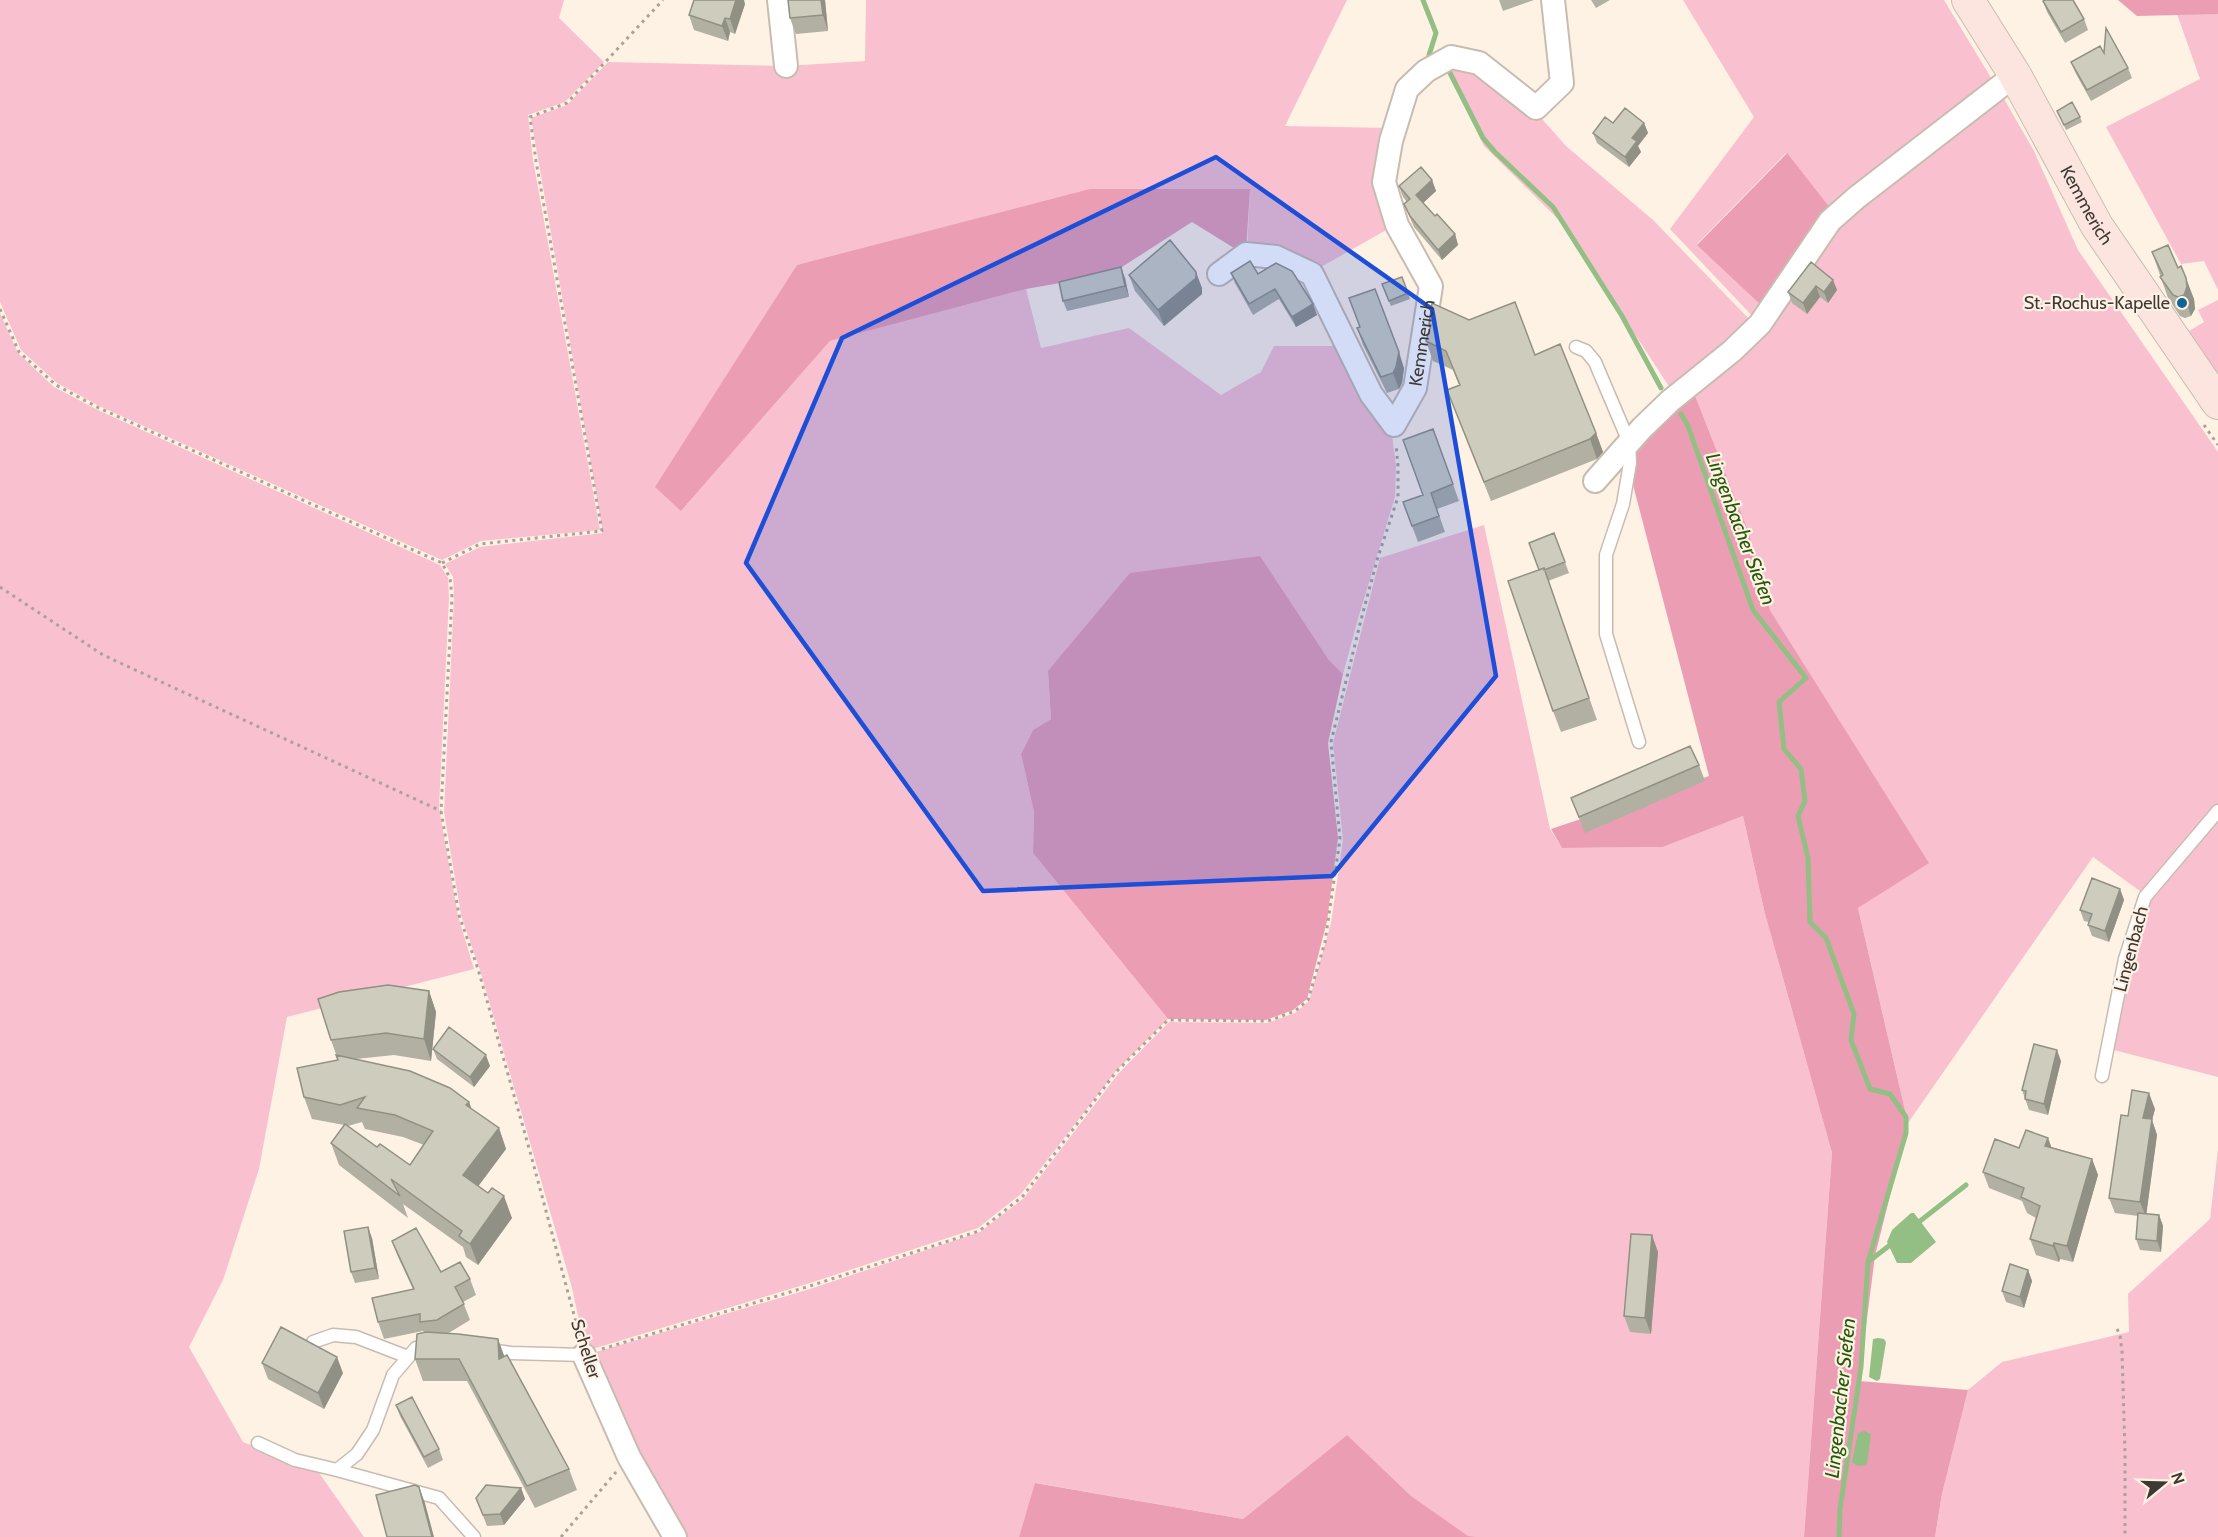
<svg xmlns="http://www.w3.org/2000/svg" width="2218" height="1537" viewBox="0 0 2218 1537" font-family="Cabin,sans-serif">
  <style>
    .green { fill: #f9c1cf }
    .forest { fill: #eb9eb3 }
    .water { fill: #93bf85 }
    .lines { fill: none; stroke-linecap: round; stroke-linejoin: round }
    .stream { stroke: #93bf85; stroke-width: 5 }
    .lane-casing { stroke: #c8bcb0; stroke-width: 15 }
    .street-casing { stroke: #c8bcb0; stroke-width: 26 }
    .secondary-casing { stroke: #c8bcb0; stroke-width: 34 }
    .path { stroke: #aaa198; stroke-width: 3; stroke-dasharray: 3 4.5; stroke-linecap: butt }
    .lane { stroke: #fff; stroke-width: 12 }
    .street { stroke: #fff; stroke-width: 22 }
    .secondary { stroke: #fce5de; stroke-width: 32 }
    .wall { fill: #b1b0a3; fill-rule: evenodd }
    .shaded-wall { fill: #909084 }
    .building { fill: #cecdbd; stroke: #909084; stroke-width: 1.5 }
    .marked { fill: #1d4ed8; fill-opacity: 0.2; stroke: #1d4ed8; stroke-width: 4.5; stroke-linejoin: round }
    .poi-dot { fill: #0f6596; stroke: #fef2e5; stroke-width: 2 }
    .labels { text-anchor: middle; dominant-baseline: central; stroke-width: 4.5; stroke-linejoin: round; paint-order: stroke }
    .street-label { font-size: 18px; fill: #3e3934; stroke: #fef2e5 }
    .poi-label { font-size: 18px; fill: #3e3934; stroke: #fef2e5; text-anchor: end }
    .water-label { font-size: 20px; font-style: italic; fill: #225a08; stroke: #fef2e5 }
  </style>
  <rect width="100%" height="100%" fill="#fef2e5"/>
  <path class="green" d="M0,0H564L559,18L604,62L565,102L528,115L533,160L600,530L481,541L442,560L99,406L57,383L21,350L0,302Z
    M866,0H1347L1285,126L1392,128L1388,229L1314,271L1247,251L1250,189L797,265L681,511L830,341L1026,289L1041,348L1129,328L1221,395L1261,372L1274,346H1343L1391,427L1396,466L1395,497L1359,615L1343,674L1328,659L1048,671L1051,719L1033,730L1021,754L1034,812L1033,853L1168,1019L1116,1071L1021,1194L978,1228L810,1283L586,1351L571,1284L480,970L461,915L444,812L454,597L453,577L445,564L480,547L603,533L531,118L567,105L608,62L786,66L865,61Z
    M1683,0H1944L1996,86L1835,214L1786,153L1697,244L1766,310L1757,321L1670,229L1754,117Z
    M2177,14H2218V290L2204,261L2181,264L2106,127L2200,79Z
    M1453,60L1535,111L1566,146L1653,220L1754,324L1672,391L1562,223L1484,146L1445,63Z
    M1999,90L2034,151L2078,250L2218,452V805L2144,894L2093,857L1908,1123L1858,908L1928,862L1770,610L1748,530L1694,393L1832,223Z
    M2218,300V391L2179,337L2204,322L2198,310Z
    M0,313L18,353L54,387L100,411L440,565L448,578L449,598L439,808L458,916L474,969L287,1017L259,1169L223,1280L189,1347L243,1442L317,1470L364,1537H0Z
    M1484,525L1550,829L1562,848L1663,847L1743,816L1765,914L1832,1153L1804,1537H1406L1347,1435L1243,1519L1036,1483L1019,1537H678L586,1355L810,1289L980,1232L1024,1198L1118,1074L1169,1022L1267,1023L1295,1013L1309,1001L1331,923L1343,840L1333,743L1380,558Z
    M2218,815V1077L2110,1049L2127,960L2148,898Z
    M2218,1149V1537H1935L1942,1494L1968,1390L2002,1362L2129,1332L2128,1294L2210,1219Z"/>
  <path class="forest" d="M2118,0H2218V14L2137,16Z
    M1787,153L1835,214L1766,310L1697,245Z
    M1090,189H1250L1246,252L1242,253L1192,222L1111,274L1026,289L830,341L681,511L655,487L797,265Z
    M1694,393L1748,530L1770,610L1929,863L1858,908L1908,1123L1875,1256L1859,1381L1968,1390L1942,1494L1935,1537H1804L1832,1153L1765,914L1743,816L1663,847L1562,848L1551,829L1709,776L1625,454Z
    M1260,556L1328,659L1343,674L1328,743L1338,838L1327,921L1307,999L1293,1010L1266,1020L1168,1019L1033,853L1034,812L1021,754L1033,730L1051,719L1048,671L1130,573Z
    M1347,1435L1411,1496L1468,1536L1476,1537H1019L1035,1483L1243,1519Z"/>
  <path class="water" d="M1911,1213H1914L1936,1242L1911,1263H1897L1887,1242L1892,1230Z
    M1878,1338L1884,1339L1886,1342L1880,1379L1877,1381L1869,1377L1873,1339Z
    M1864,1431L1871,1434L1867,1464C1861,1467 1857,1467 1852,1462L1858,1433Z"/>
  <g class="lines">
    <path class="stream" d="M1423,0L1436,33L1429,55
      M1448,69L1483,138L1495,152L1553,207L1622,316L1661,388
      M1681,414L1688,426L1753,610L1806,678L1779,702L1784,749L1801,769L1805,801L1798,816L1808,858L1810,922L1826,938L1854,1014L1851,1040L1870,1089L1890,1094L1906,1117V1133L1868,1262
      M1915,1225L1966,1185
      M1839,1537L1840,1509L1861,1367L1868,1262L1894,1242"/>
    <defs>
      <path id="lane" d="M1576,347L1586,351L1595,362L1629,442L1630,463L1623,504L1606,555V634L1639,742
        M2102,1076L2125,959L2145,897L2218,811
        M313,1342L333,1335L356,1337L408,1357
        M489,1350L511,1353L584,1355
        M258,1443L295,1460L337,1470L357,1454L373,1430L393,1375L416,1348L430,1346
        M337,1470L439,1498L474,1537"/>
      <g id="street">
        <path d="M779,0L786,66"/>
        <path id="s1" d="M1219,274L1246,254L1276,257L1312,274L1371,394L1394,425L1415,388L1431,286L1397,225L1384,182L1391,141L1407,89L1426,71L1451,57L1479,63L1536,108L1562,83L1553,0"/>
        <path d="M1595,481L1642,428L1670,401L1732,351L1760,324L1830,221L1856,198L2015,75"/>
        <path d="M584,1355L629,1457L675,1537"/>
      </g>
      <g id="secondary">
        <path id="s2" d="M1968,0L2015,75L2097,226L2218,403"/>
      </g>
    </defs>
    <use href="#lane" class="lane-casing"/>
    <use href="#street" class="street-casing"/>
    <use href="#secondary" class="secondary-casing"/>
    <path class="path" d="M0,309L19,352L56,385L99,408L442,563L450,578L452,597L441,811L459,915L478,969L529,1148L580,1337
      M2204,425L2218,445
      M442,563L480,544L602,531L536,161L530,117L567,103L663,0
      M0,587L103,655L441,811
      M2117,1329L2120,1335L2122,1351L2125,1453V1537
      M602,1349L810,1286L979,1231L1023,1196L1116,1072L1168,1020L1268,1021L1295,1011L1308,1000L1325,942L1340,839L1331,742L1362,616L1378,557L1398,497V466L1396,444
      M561,1537L616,1472"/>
    <use href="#lane" class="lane"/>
    <use href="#street" class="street"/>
    <use href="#secondary" class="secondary"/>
  </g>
  <path class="wall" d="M788,0H825L828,31L796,34L790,18Z
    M1499,0H1534L1503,11Z
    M1591,0H1610L1596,8Z
    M2043,1L2084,19L2088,30L2065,43L2047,12Z
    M745,4L735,34L730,32L728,41L694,30L689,15Z
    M2104,53L2128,68L2132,78L2091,101L2075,72L2071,62Z
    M2057,111L2080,117L2082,122L2066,130Z
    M1613,123H1644L1648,133L1638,146L1641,152L1629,167L1597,143L1593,133Z
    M1432,180L1436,191L1423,203L1435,216L1455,234L1458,245L1442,260L1414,227L1404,204L1407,202L1403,197L1399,186Z
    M2152,252L2178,268L2194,299L2195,309L2191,316L2185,318L2180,316L2168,298Z
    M1231,273L1258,274L1317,315L1296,327L1279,299L1253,315L1235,283Z
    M1129,275L1202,288V294L1164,326L1135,291Z
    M1402,277L1410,299L1391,306L1382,284Z
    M1125,278L1129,297L1067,311L1063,301Z
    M1833,280L1837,290L1828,303L1820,297L1807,314L1792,303L1788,292Z
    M1429,324L1535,355L1596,433L1603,452L1597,459L1491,501L1447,390L1459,385L1453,370L1433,361L1426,341L1430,328Z
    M1357,328H1360L1404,368L1402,383L1399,389L1387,393L1363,345Z
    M1433,429L1459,501L1437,509L1445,532L1418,542L1403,502L1423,495Z
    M1554,533L1569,573L1548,581L1597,720L1561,732L1553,711L1539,570Z
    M1699,765L1705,781L1585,833L1571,798Z
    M2120,889L2124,900L2109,942L2092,936L2088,925L2089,922L2084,921L2080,910Z
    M429,991L436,1012L431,1061L394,1055L356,1059L469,1102L471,1109L499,1128L506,1149L478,1186L512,1218L478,1265L466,1257L463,1247L403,1204L408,1218L339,1165L331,1143L344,1125L312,1119L304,1097L338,1060L331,1040ZM362,1122L365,1129L403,1137L424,1145L410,1165L377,1147L348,1126Z
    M433,1049L490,1066L474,1087L437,1059Z
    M2061,1061L2048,1115L2029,1110L2022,1090Z
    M2155,1109L2152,1120L2157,1135L2146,1214L2159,1215L2163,1226L2161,1252L2140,1250L2136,1239L2138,1216L2115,1213L2109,1198L2128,1116Z
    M2048,1138L2051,1147L2092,1159L2098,1175L2073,1262L2060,1259L2059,1262L2036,1255L2030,1239L2036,1218L2027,1213L2022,1201L1989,1188L1983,1172L2019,1148Z
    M372,1238L379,1279L355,1283L351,1272Z
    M392,1241L441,1272L470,1279L476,1295L463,1302L470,1320L447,1334L498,1339L504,1356L569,1469L577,1490L535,1508L467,1381H423L415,1359L424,1332L423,1331L384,1339L378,1322L413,1289L398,1257Z
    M1658,1252L1651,1334L1630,1332L1624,1316Z
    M2028,1270L2032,1281L2024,1308L2006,1302L2002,1291Z
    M262,1363L343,1373L324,1409L268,1379Z
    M396,1405L439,1449L443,1460L428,1468L400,1416Z
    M521,1488L525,1499L504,1525L487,1526L476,1498Z"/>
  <path class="shaded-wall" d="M736,0H744L745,4L735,34L730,19Z
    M821,0H825L828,31L823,15Z
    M725,18L730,32L728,41L722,26Z
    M1644,123L1648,133L1638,146L1641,152L1629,167L1625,157L1632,138Z
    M1432,180L1436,191L1420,206L1416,195Z
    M1455,234L1458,245L1442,260L1438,250Z
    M1121,267L1125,278L1129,297L1125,286Z
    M1196,272L1202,288V294L1164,326L1158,310Z
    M2186,278L2194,299L2195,309L2191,316L2184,295Z
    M1833,280L1837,290L1828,303L1824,292Z
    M1816,286L1820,297L1807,314L1803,303Z
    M1313,304L1317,315L1296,327L1292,317Z
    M1399,352L1404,368L1402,383L1399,389L1393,373Z
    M1596,433L1603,452L1597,459L1590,439Z
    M2120,889L2124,900L2109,942L2105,931Z
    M429,991L436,1012L431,1061L424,1039Z
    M2057,1050L2061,1061L2048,1115L2044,1104Z
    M486,1055L490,1066L474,1087L470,1077Z
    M2149,1093L2155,1109L2152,1120L2157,1135L2146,1217L2140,1202L2143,1118Z
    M469,1102L477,1123L466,1105Z
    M499,1128L506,1149L471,1196L463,1175Z
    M2048,1138L2054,1154L2045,1146Z
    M2092,1159L2098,1175L2073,1262L2067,1246Z
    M504,1196L512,1218L478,1265L470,1244Z
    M2159,1215L2163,1226L2161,1252L2157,1241Z
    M368,1227L372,1238L379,1279L375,1268Z
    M1652,1235L1658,1252L1651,1334L1645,1318Z
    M2054,1243L2060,1259L2059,1262L2053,1246Z
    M2028,1270L2032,1281L2024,1308L2020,1297Z
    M498,1339L506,1361L499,1359Z
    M337,1357L343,1373L324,1409L318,1393Z
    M419,1487L425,1503L434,1537H432Z
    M521,1488L525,1499L504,1525L500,1514Z"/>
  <path class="building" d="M694,0H736L730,19L725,18L722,26L689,15Z
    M788,0H821L823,15L790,18Z
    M2045,0H2073L2084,19L2061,32L2043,1Z
    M2106,28L2128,68L2087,90L2071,62L2100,46L2104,53Z
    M2072,102L2080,117L2064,125L2057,111Z
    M1625,108L1644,123L1632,138L1637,141L1625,157L1593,133L1605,117L1613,123Z
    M1421,167L1432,180L1416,195L1435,216L1437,214L1455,234L1438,250L1410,216L1404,204L1410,199L1399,186Z
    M1170,240L1196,272V278L1158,310L1129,275Z
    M2168,245L2178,268L2181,266L2186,278L2187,287L2184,295L2178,297L2173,295L2160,277L2163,275L2152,252Z
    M1250,261L1258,274L1276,263L1292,271L1313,304L1292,317L1275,289L1249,304L1231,273Z
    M1811,262L1833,280L1824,292L1816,286L1803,303L1788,292Z
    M1121,267L1125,286L1063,301L1059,282Z
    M1402,277L1408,293L1389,301L1382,284Z
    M1375,289L1399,352L1396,367L1393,373L1381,377L1357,328L1360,327L1349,298Z
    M1515,302L1535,355L1560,344L1596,433L1590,439L1484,482L1447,390L1460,385L1446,351L1426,341L1431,325L1429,324L1432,303L1469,320Z
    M1433,429L1453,484L1431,493L1439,516L1412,526L1403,502L1423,495L1403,440Z
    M1554,533L1565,562L1544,570V568L1539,570L1529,543Z
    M1544,568L1589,698L1553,711L1508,581Z
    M1690,746L1699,765L1579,817L1571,798Z
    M2092,878L2120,889L2105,931L2088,925L2092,914L2080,910Z
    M388,985L429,991L424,1039L386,1033L331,1040L318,999L339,992Z
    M449,1027L486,1055L470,1077L433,1049Z
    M2034,1044L2057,1050L2044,1104L2025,1099L2026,1091L2022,1090Z
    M336,1055L410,1071L450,1088L469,1102L466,1105L499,1128L463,1175L488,1193L492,1188L504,1196L470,1244L459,1236L462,1231L391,1179L400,1196L331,1143L345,1124L377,1147L380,1144L410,1165L433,1131L395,1115L357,1108L365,1097L340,1105L304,1097L297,1068L338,1060Z
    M2132,1090L2149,1093L2143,1118L2152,1119L2140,1202L2109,1198L2121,1115L2128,1116Z
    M2026,1130L2048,1138L2045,1146L2092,1159L2067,1246L2054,1243L2053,1246L2030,1239L2040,1206L2021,1197L2024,1188L1983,1172L1995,1139L2019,1148Z
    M2138,1213L2159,1215L2157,1241L2136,1239Z
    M368,1227L375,1268L351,1272L344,1231Z
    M416,1228L441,1272L460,1262L470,1279L455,1287L464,1304L437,1320L420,1322V1314L378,1322L372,1298L414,1289L392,1241Z
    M1631,1234L1652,1235L1645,1318L1624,1316Z
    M2010,1264L2028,1270L2020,1297L2002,1291Z
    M281,1327L337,1357L318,1393L262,1363Z
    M426,1332L458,1334L498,1339L499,1359L507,1355L569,1469L527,1486L459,1359H415L417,1334Z
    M412,1397L439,1449L424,1457L396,1405Z
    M415,1485L419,1487L432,1537H387L376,1495Z
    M486,1485L521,1488L500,1514L483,1515L476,1498Z"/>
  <path class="marked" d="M1216,157L1432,309L1496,676L1332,876L983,891L746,563L842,338Z"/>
  <circle class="poi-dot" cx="2182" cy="303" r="6"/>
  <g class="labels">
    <g class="street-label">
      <text stroke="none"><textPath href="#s2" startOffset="237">Kemmerich</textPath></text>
      <text stroke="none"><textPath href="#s1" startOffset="364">Kemmerich</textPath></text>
      <text transform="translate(2131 949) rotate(-75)">Lingenbach</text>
      <text transform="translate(586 1349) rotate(72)">Scheller</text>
    </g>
    <g class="poi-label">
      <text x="2170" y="303">St.-Rochus-Kapelle</text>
    </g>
    <g class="water-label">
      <text transform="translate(1741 529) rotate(69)">Lingenbacher Siefen</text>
      <text transform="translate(1840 1398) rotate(-84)">Lingenbacher Siefen</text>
    </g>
  </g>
  <g transform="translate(2164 1483) rotate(71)" stroke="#fef2e5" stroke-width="4.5" paint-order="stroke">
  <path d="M0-4.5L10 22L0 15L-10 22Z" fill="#3e3934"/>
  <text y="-9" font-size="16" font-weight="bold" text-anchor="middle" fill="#3e3934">N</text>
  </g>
</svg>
